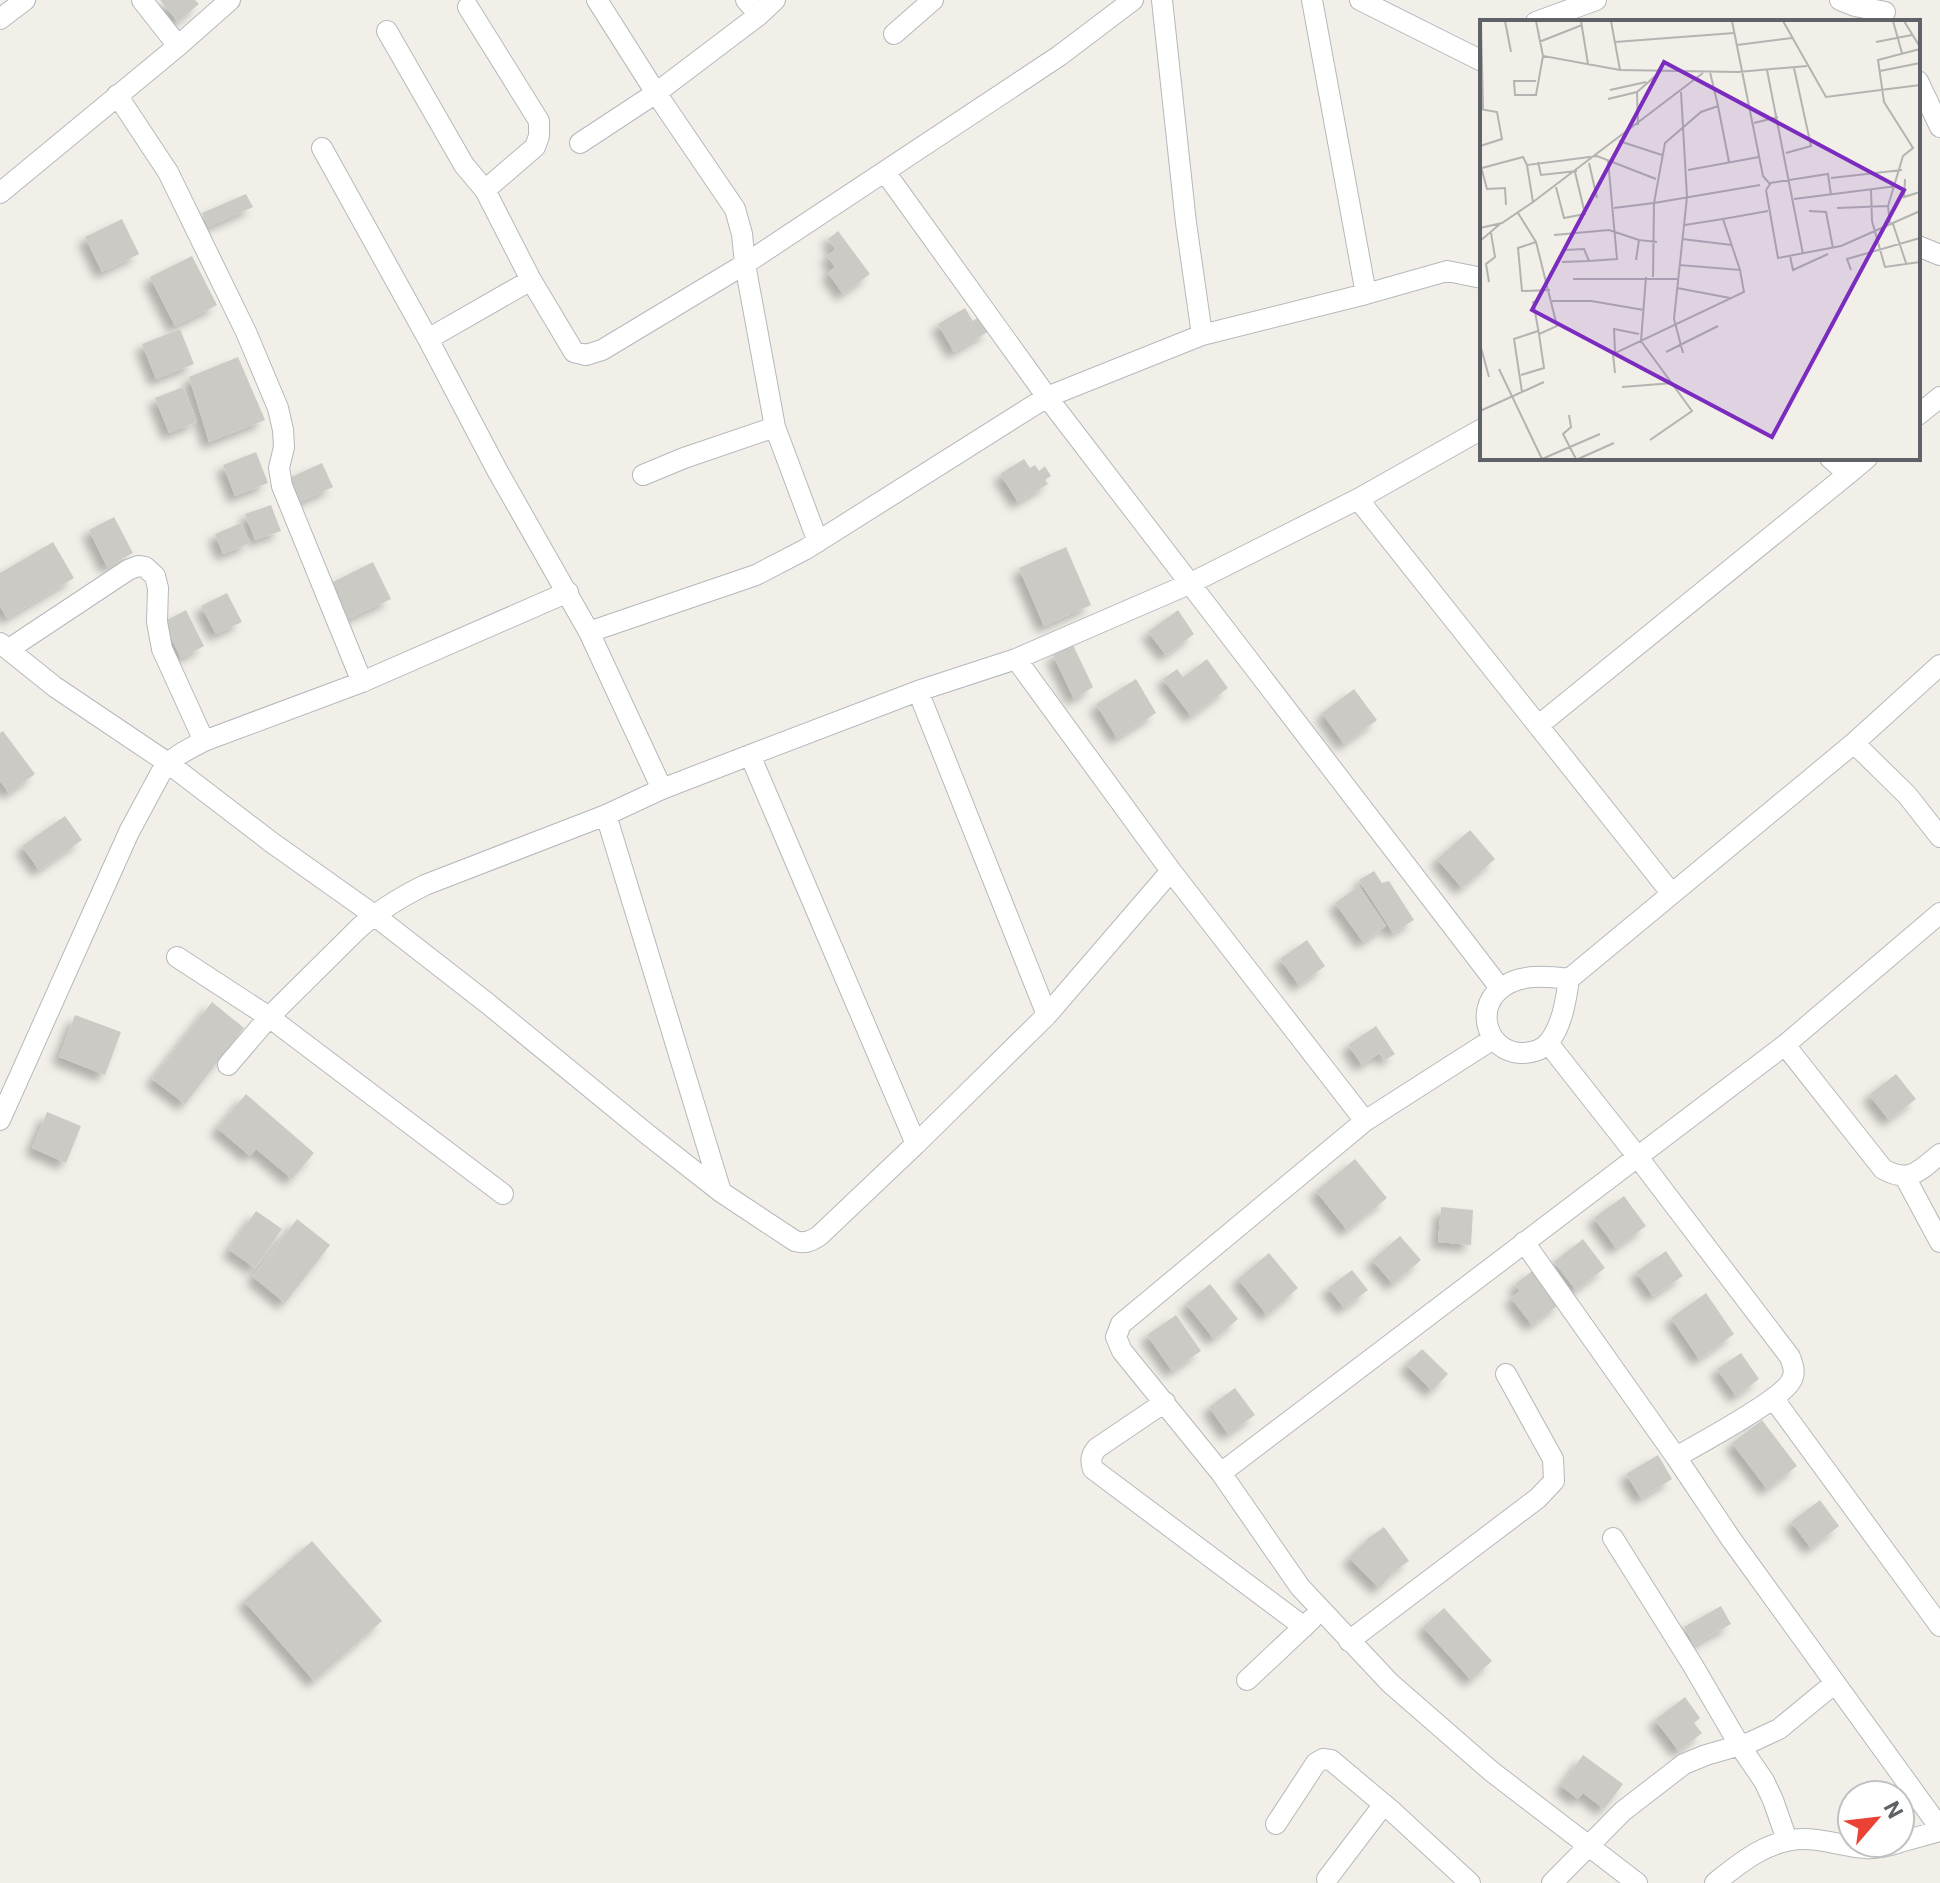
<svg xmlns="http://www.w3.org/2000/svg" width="1940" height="1883" viewBox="0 0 1940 1883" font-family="Roboto,sans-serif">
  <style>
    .building { fill: #cccac5; filter: url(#shadow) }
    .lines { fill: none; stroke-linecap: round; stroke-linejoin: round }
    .minor-casing { stroke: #b5b8bc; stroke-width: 22 }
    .minor { stroke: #fff; stroke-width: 20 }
    .inset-road { fill: none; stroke: #b3b3b1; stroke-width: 2 }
    .view { fill: #7b2cbf; fill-opacity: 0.15; stroke: #7b2cbf; stroke-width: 4 }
    .inset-edge { fill: none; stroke: #5f6368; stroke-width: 4 }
  </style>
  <defs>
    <filter id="shadow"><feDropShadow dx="-7" dy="7" stdDeviation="4" flood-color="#0004"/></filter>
  </defs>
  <rect width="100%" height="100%" fill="#f1efe8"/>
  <path class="building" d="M160,0H195L199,4L178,22Z
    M246,194L253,207L208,227L202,213Z
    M122,219L139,254L102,272L85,237Z
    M838,231L870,274L843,294L828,273L835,267L827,256L836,249L828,239Z
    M192,256L217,305L175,326L150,277Z
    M965,308L973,321L980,316L989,331L954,352L938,324Z
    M180,329L194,364L156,379L142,344Z
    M238,357L265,420L209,442L189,377Z
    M183,387L197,422L169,433L155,398Z
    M256,452L268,483L235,496L223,465Z
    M1024,459L1030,468L1035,465L1039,471L1045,466L1051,476L1045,480L1048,484L1018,502L1000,474Z
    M322,463L333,487L300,502L289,478Z
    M271,505L281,531L255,540L245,514Z
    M114,517L133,553L107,567L89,530Z
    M241,523L250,543L223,554L215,534Z
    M53,542L74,578L7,618L0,606V573Z
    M1066,547L1091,605L1044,626L1019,568Z
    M373,562L391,599L346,620L329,584Z
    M227,593L242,622L216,634L201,606Z
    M186,610L204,646L181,658L163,622Z
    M1178,610L1194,634L1166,655L1148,632Z
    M1073,645L1093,687L1074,699L1053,655Z
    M1207,659L1228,688L1191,716L1163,679L1177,669L1183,677Z
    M1136,679L1156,713L1117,738L1096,704Z
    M1354,689L1377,720L1344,744L1322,713Z
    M3,731L35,774L9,793L0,781V733Z
    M65,816L82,840L39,870L22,846Z
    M1470,830L1495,859L1462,888L1437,859Z
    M1374,871L1382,883L1389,881L1414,920L1393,933L1359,880Z
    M1359,886L1386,926L1363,942L1335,903Z
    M1307,940L1325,966L1299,985L1280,959Z
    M212,1002L244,1028L185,1104L152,1079Z
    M75,1015L121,1032L105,1075L59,1057Z
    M1376,1026L1395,1054L1385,1060L1380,1053L1362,1065L1348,1045Z
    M1896,1074L1916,1099L1889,1120L1869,1095Z
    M246,1094L314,1153L292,1179L256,1149L250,1156L217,1128Z
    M47,1112L81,1126L66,1163L32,1148Z
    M1355,1159L1387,1198L1347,1230L1316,1191Z
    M1624,1196L1646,1226L1616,1248L1594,1218Z
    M1441,1207L1473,1210L1471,1245L1438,1242Z
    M256,1211L282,1229L255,1268L229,1250Z
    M297,1219L330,1245L285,1303L253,1277Z
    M1400,1236L1421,1260L1393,1284L1372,1260Z
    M1583,1239L1605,1268L1576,1290L1554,1262Z
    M1666,1251L1683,1276L1653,1296L1636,1272Z
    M1269,1253L1298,1288L1267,1315L1238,1279Z
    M1535,1269L1561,1303L1532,1325L1511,1298L1520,1291L1515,1284Z
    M1352,1270L1368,1290L1344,1308L1328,1288Z
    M1210,1284L1238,1319L1214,1339L1186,1304Z
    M1706,1293L1734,1334L1699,1359L1671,1318Z
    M1176,1315L1201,1351L1172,1371L1147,1335Z
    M1422,1349L1448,1374L1432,1391L1406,1365Z
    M1741,1353L1759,1379L1736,1396L1717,1369Z
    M1235,1388L1255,1415L1228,1434L1209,1407Z
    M1762,1420L1797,1466L1767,1489L1732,1443Z
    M1658,1455L1672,1479L1641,1498L1626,1474Z
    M1820,1500L1839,1526L1811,1548L1791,1522Z
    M1384,1527L1409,1561L1397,1569L1379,1588L1349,1558L1370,1537Z
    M312,1541L382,1621L314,1681L244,1601Z
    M1721,1606L1731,1624L1694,1645L1684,1627Z
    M1444,1608L1492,1661L1471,1680L1423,1627Z
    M1685,1697L1700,1718L1694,1723L1702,1733L1679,1751L1655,1720Z
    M1583,1755L1623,1784L1604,1809L1583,1793L1578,1799L1561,1786Z"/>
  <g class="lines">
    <defs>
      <path id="minor" d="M142,0L178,46
        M597,0L656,93L735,209L742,234L745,264L775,427
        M746,0L759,15L775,0
        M1162,0L1186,223L1202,335
        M1312,0L1366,294
        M1360,0L1482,61
        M1840,0L1855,6L1885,12
        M468,7L539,121V136L535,147L485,190L531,280L574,352L586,355L602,350L745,264L1059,56L1133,0
        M0,19L25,0
        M1536,22L1596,0
        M387,31L464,165L485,190
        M894,34L933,0
        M1918,81L1940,127
        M117,95L168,172L246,332L278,408L283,430L284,447L279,468L282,486L362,682
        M580,143L656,93L759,15
        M322,148L428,339L497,470L589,632L662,789
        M0,193L178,46L230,0
        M1918,246L1940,255
        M1482,278L1447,271L1366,294L1202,335L1047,397L1500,988
        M428,339L531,280
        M1918,415L1940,397
        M1830,458L1848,474L1867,458
        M643,475L684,458L775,427L818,542
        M1358,499L1672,894
        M589,632L756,575L806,549L1047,397L885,172
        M0,643L55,687L168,763L271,842L374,915L487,1003L647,1134L721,1192L795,1241C805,1244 811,1241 819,1236L916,1144
        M9,649L128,570L138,566L145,567L155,576L158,588L157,622L162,649L204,741
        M1016,659L1171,871
        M918,691L1047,1015
        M1539,725L1848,474
        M1854,743L1907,795L1940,837
        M750,755L916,1144L1047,1015L1171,871L1365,1121
        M606,815L721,1192
        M177,957L269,1017L503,1194
        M1569,979C1547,976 1518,973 1499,990C1475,1011 1488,1051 1520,1053C1531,1053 1541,1051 1548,1043C1562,1027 1566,1000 1569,979L1854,743L1940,665
        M1493,1039L1365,1121L1121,1324L1116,1337L1122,1351L1221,1473L1300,1587L1390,1683L1491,1771L1637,1883
        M1548,1043L1637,1156L1790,1357C1793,1365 1796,1373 1791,1381C1781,1400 1699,1444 1676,1457
        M1785,1045L1883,1169C1910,1184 1919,1171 1940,1154
        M228,1065L269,1017L359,928C379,910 401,897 425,885L606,815L662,789L750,755L918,691L1016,659L1189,584L1358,499L1482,429
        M0,1120L129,832L164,767C176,755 189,749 204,741L362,682L568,592
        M1905,1177L1940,1242
        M1524,1242L1676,1457L1731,1539L1940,1828
        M1773,1398L1940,1626
        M1165,1402L1097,1448C1091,1455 1090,1460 1093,1469L1304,1627
        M1221,1473L1785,1045L1940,913
        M1613,1538L1692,1664L1740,1746L1764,1781L1773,1800L1787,1840
        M1349,1641L1538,1498L1554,1481L1553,1459L1506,1374
        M1247,1680L1312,1619
        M1276,1824L1316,1763L1323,1759L1331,1760L1393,1812L1470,1883
        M1900,1842L1940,1831
        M1327,1879L1384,1804
        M1552,1883L1623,1811L1684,1764L1706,1755L1751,1742L1779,1729L1835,1683
        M1715,1883C1741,1862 1769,1839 1804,1839C1825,1839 1846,1847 1866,1848C1876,1849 1888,1846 1898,1843"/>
    </defs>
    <use href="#minor" class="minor-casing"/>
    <use href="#minor" class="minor"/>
  </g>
  <g transform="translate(1480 20)">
    <rect width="440" height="440" fill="#f1efe8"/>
    <path class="inset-road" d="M1,1L3,89M25,1L31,32M56,1L63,36L140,50L258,52L327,46M101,1L108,44M131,1L140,50M252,1L283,156L290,164L286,170M303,1L346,77L440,65M413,1L422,33M424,1L440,27M59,22L102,5M135,22L254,13M396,22L432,15M257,25L312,18M287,50L323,234M400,51L440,43M230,52L238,86L221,92L185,123L174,183L280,165M56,61H34L35,75H56L63,36M130,70L166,62M157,72L158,105M201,72L207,177L194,299L203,333M128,79L157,72L181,51M238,86L249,142M0,89L17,92L22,119L0,126M274,103L298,97M139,121L182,135M306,133L331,126L314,48M58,142L61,155L97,151M0,143L7,169L25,168L26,185M109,143L117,178M2,148L43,137L47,145M208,150L279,137M351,158L422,150M425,159L424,177L440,172M290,163L348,154L351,175M76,167L84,198L105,194L95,152M286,170L298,238L361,226L440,191M391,170L392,201L405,247L440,242M314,179L417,166M53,182L223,53M134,188L174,183L173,257M357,188L408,186M329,191L346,192L353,228M38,193L56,222L77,306L59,314L64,348L41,355M413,204L426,243M205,205L243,199M410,205L408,186L423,136L433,128L404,82L398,40L440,29M0,208L22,203L53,182L47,145L117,136L176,159M74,215L129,210L159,220M202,219L252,225M0,221L20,204M56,222L38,228L42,271L70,270M85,230L104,229L109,241L137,239L128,140M310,236L313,250L348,234M156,240L159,220L177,222M82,242L109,241M199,245L260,250L243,199L288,191M371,250L367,239L440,218M166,257L161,321L212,391L170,420M93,259H198M9,262L6,244L15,237L11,213M197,268L250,278M53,281L59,314M72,281H111L164,290M0,324L9,357M135,332L134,309L159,314M186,332L238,306M19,349L62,439M135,353L133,334L264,272L260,250M142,367L193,363M42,372L34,319L58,311M0,391L64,362M89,395L91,407L83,414L96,439M62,439L120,414M98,439L134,423"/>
    <path class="view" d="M184,42L424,170L292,417L52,290Z"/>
    <rect width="440" height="440" class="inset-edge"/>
  </g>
  <g transform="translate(1876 1819) rotate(62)"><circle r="38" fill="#ffffff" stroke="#bfc1c3" stroke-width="2"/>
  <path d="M0-6L14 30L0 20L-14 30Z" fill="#ea4335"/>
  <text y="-12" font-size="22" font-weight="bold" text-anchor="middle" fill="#5f6368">N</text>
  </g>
</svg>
